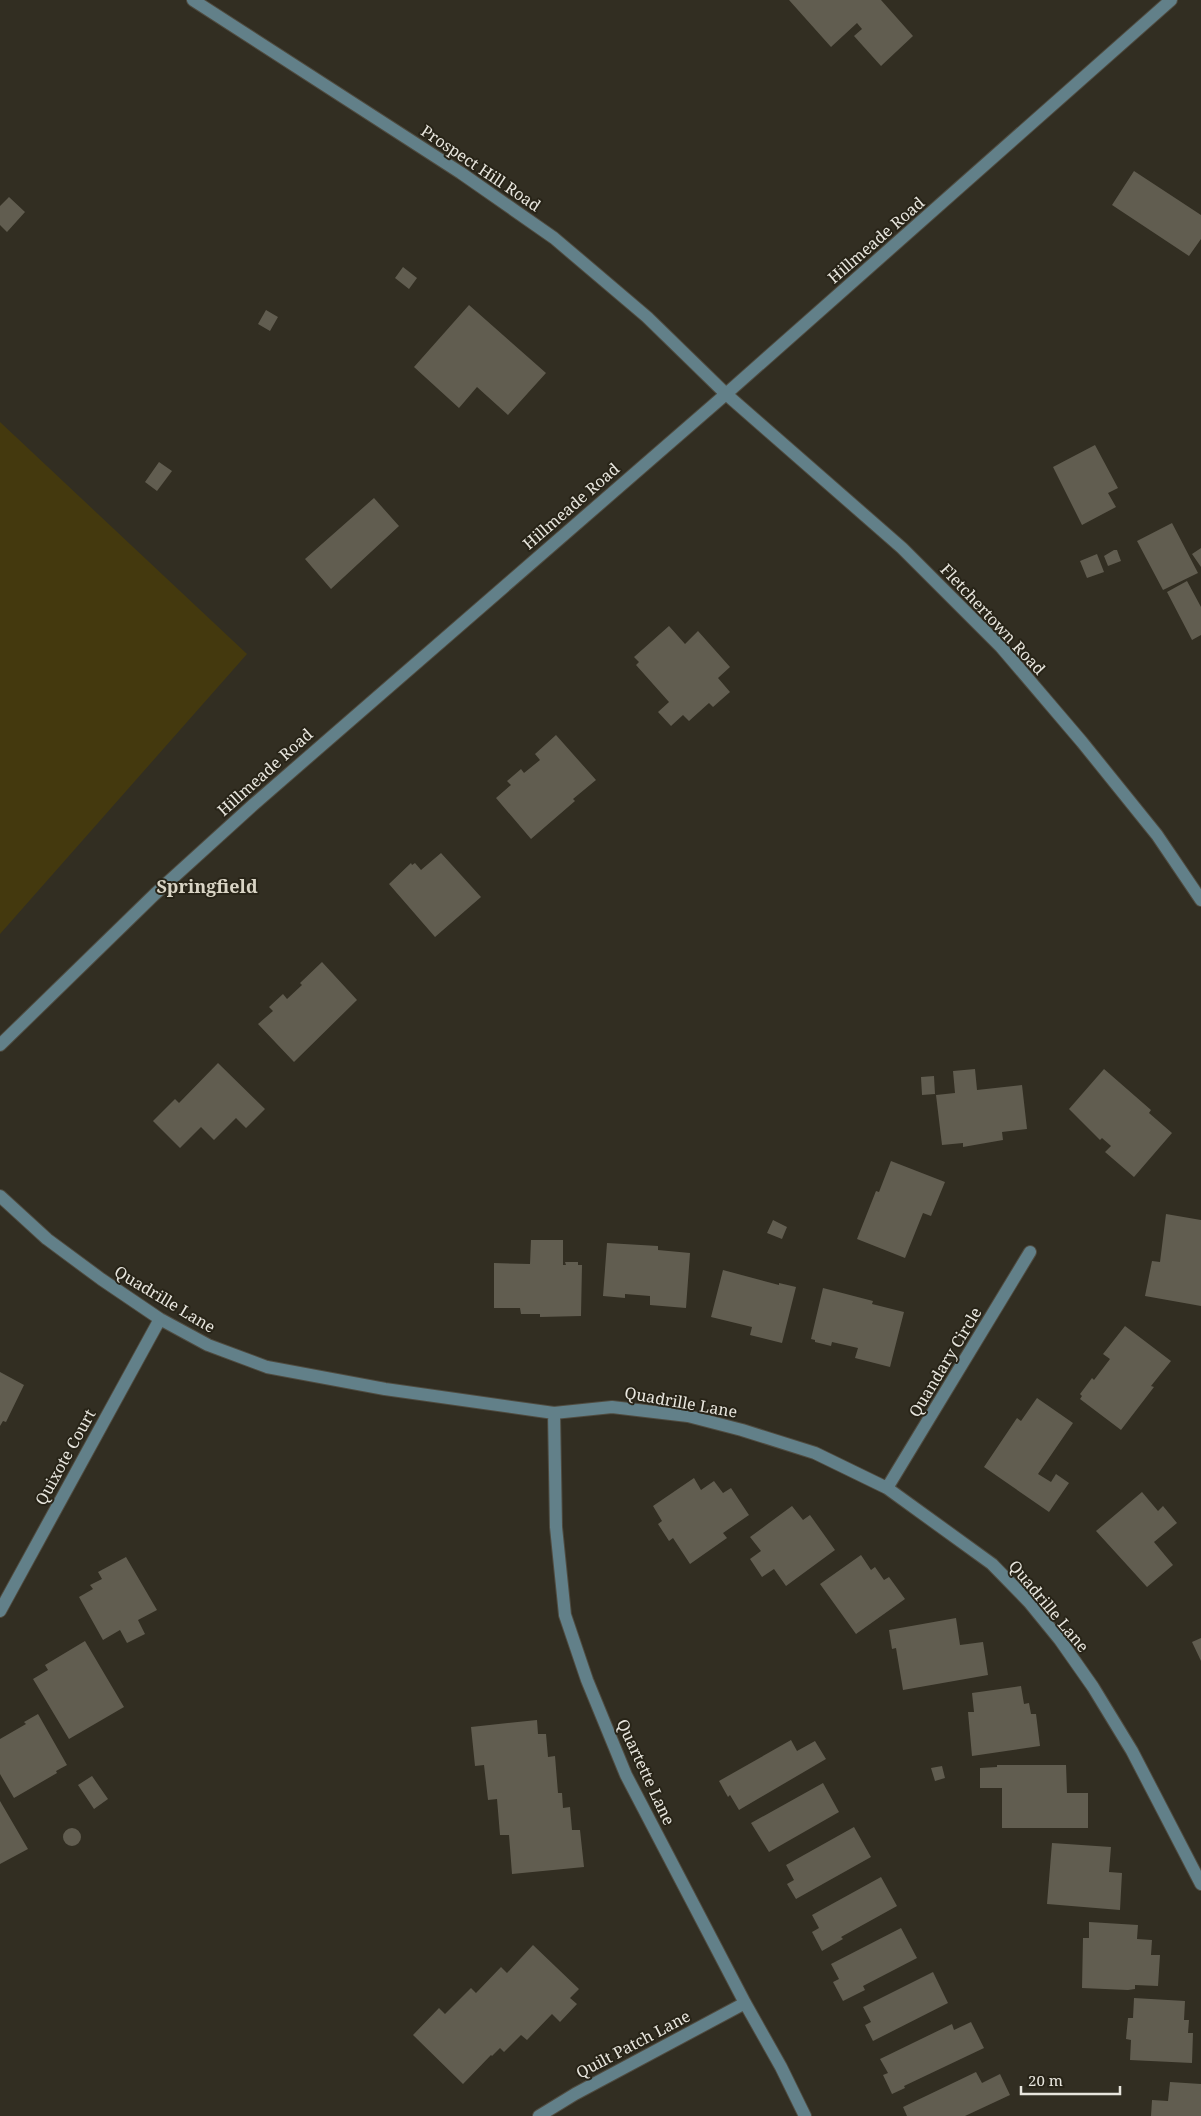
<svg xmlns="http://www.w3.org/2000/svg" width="1201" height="2116" viewBox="0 0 1201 2116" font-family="'Noto Serif',serif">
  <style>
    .green { fill: #44390e }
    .building { fill: #615d50 }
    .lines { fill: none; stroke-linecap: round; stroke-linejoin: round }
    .minor-casing { stroke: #4f4b40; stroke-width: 14 }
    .minor { stroke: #628089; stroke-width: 12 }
    .labels { text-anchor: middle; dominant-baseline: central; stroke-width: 4; stroke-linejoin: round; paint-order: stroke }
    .street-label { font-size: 16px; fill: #e8e6de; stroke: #282418 }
    .neighbourhood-label { font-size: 18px; font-weight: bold; fill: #d9d4c5; stroke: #282418 }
  </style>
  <rect width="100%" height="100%" fill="#322e22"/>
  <path class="green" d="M0,422L247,654L0,934Z"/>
  <path class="building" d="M789,0H881L913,36L881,66L854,36L862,29L857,23L831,47Z
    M1134,171L1201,215V239L1189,256L1112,205Z
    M9,197L25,212L7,232L0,225V206Z
    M403,267L417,278L409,289L395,278Z
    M469,305L546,373L508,415L477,387L459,408L414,367Z
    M266,310L278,317L270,331L258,324Z
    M1095,445L1118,488L1108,493L1116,507L1082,525L1053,467Z
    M159,462L172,471L157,491L145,482Z
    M374,498L399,526L331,589L305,559Z
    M1172,523L1198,573L1163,590L1137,541Z
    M1201,548V567L1192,554Z
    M1114,550H1117L1121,561L1108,566L1104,556Z
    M1097,554L1104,572L1087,578L1080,561Z
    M1187,581L1201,607V635L1192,640L1167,592Z
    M669,626L685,644L698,631L730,667L718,678L730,692L713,707L709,703L689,721L683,715L671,726L658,712L669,702L636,665L639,662L634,657Z
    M556,735L596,780L573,799L575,801L531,839L496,798L511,785L507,781L521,769L524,773L540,760L535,754Z
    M441,853L481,897L435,937L389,884L411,863L412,865L415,863L421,870Z
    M322,962L357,1000L294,1062L258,1024L273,1011L269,1007L283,994L287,999L302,985L300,983Z
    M218,1063L265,1109L246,1128L236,1118L214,1140L201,1127L180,1148L153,1121L175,1099L179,1103Z
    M975,1069L977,1090L1022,1085L1027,1129L1002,1132L1003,1140L963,1147V1143L942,1145L936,1095L955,1093L953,1071Z
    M1104,1069L1151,1110L1149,1113L1172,1133L1134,1177L1105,1152L1111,1146L1102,1138L1100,1140L1069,1109Z
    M934,1076L935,1094L922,1095L921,1077Z
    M891,1161L945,1182L931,1216L923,1213L905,1258L857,1239L876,1191L879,1192Z
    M1166,1214L1201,1220V1306L1145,1296L1152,1261L1160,1262Z
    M773,1220L787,1227L782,1239L767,1233Z
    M531,1240H563V1265H566L565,1262H578V1265H582L581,1316L540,1317V1314H521L520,1308H494V1263L530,1264Z
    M607,1243L658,1246V1250L690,1253L686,1308L650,1305V1296L625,1294V1298L603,1296Z
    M723,1270L779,1285V1283L796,1287L782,1343L750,1335L752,1327L711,1317Z
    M823,1288L873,1301L872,1304L904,1312L890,1367L855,1358L858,1348L832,1342L831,1346L815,1342V1340L811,1339Z
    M1125,1326L1171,1361L1151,1386L1154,1387L1121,1430L1080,1399L1082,1396L1080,1394L1092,1378L1094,1380L1110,1359L1103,1354Z
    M0,1372L24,1385L6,1422L3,1421L0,1426Z
    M1037,1398L1073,1423L1038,1474L1051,1482L1056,1474L1069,1483L1049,1512L984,1467L1017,1418L1021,1421Z
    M694,1478L701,1490L714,1481L723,1493L731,1488L749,1515L723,1533L727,1538L690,1564L673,1538L669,1541L658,1524L662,1521L653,1506Z
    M1142,1492L1158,1511L1163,1506L1177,1523L1154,1542L1173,1565L1147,1587L1096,1531Z
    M792,1506L803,1520L810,1515L835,1550L786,1586L774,1569L762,1577L750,1559L761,1551L750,1537Z
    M861,1555L871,1570L875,1567L884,1580L889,1577L905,1599L856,1634L820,1584Z
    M126,1557L157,1610L138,1620L145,1634L127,1643L120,1630L103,1640L79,1597L93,1589L90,1585L102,1579L98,1572Z
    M956,1618L960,1645L983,1642L988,1675L903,1690L896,1648L892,1649L889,1630Z
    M1201,1638V1661L1192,1642Z
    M85,1641L124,1707L69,1739L33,1679L48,1670L45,1665Z
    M1021,1686L1024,1704L1029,1703L1031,1714H1036L1040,1746L972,1756L968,1712H974L972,1693Z
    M38,1714L67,1765L56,1771L57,1773L14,1798L0,1774V1739L26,1724L24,1722Z
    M537,1720L538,1734H546L548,1757L555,1756L558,1793H562L563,1808L570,1807L572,1830H580L584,1867L512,1874L509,1835H500L497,1799L488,1800L484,1765L475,1766L471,1727Z
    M791,1740L797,1751L815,1741L826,1759L739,1810L730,1795L728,1797L719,1781Z
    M997,1765H1066L1067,1793H1088V1828H1002V1788H980V1768L997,1767Z
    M942,1766L945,1778L935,1781L931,1768Z
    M92,1776L108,1799L94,1809L78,1785Z
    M823,1783L839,1812L769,1852L751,1823Z
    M0,1801L28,1849L0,1864Z
    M854,1827L871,1857L796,1899L787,1884L794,1880L786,1865Z
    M63 1837a9 9 0 1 1 18 0a9 9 0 1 1-18 0Z
    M1052,1843L1111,1847L1109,1872L1122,1873L1120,1910L1047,1904Z
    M881,1877L897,1906L841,1937L843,1939L822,1951L812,1932L819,1928L812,1915Z
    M1089,1922L1138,1925L1137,1939L1152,1940L1151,1955H1160L1158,1986L1135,1985V1989L1128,1990L1082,1988L1083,1938H1089Z
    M901,1928L917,1958L863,1986L865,1990L843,2001L833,1982L839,1979L831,1964Z
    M533,1945L579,1989L570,1998L577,2004L560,2022L552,2014L527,2040L521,2035L504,2052L500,2048L492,2056L491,2055L463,2084L413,2035L439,2008L445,2014L471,1988L476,1993L501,1967L507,1973Z
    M933,1972L948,2003L873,2041L865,2025L871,2022L863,2007Z
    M1134,1998L1185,2001L1184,2020H1189L1188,2033H1193L1192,2063L1130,2060L1131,2040L1126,2039L1128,2018H1133Z
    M971,2022L984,2048L904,2086L905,2088L892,2094L883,2075L888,2073L880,2059L952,2024L954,2030Z
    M976,2072L982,2083L1000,2074L1010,2095L965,2116H907L903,2107Z
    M1170,2082L1201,2084V2116H1151L1152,2100L1168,2101Z"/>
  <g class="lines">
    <defs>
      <path id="minor" d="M193,0L461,173L554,238L647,317L726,394L902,548L1001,647L1082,742L1157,835L1201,900
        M0,1045L155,894L253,805L726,394L1171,0
        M0,1196L47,1239L101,1279L160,1319L208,1345L267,1367L385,1389L554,1413L612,1407L688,1416L742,1430L815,1453L887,1488L992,1564L1029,1602L1060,1640L1093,1687L1132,1751L1201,1884
        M554,1413L556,1527L565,1615L587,1680L626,1775L745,2003L781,2067L805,2116
        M887,1488L1030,1252
        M0,1611L160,1319
        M539,2116L575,2094L745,2003"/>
    </defs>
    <use href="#minor" class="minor-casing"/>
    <use href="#minor" class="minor"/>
  </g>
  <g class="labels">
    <g class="street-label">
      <text transform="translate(481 168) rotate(34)">Prospect Hill Road</text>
      <text transform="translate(876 240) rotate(-41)">Hillmeade Road</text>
      <text transform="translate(571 506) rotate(-41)">Hillmeade Road</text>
      <text transform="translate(993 619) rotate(47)">Fletchertown Road</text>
      <text transform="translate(265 772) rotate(-42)">Hillmeade Road</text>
      <text transform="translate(165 1299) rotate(31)">Quadrille Lane</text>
      <text transform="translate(945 1362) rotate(-59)">Quandary Circle</text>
      <text transform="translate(681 1402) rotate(10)">Quadrille Lane</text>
      <text transform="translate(65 1457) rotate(-61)">Quixote Court</text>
      <text transform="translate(1049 1606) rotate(50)">Quadrille Lane</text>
      <text transform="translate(646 1772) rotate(65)">Quartette Lane</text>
      <text transform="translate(633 2044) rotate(-28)">Quilt Patch Lane</text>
    </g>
    <g class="neighbourhood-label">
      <text x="207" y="886">Springfield</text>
    </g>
  </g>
  <path d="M1021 2086v8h99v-8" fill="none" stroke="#e8e6de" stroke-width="2.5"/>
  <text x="1028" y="2086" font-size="15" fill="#e8e6de" stroke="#282418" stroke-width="4" paint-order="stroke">20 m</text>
</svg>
